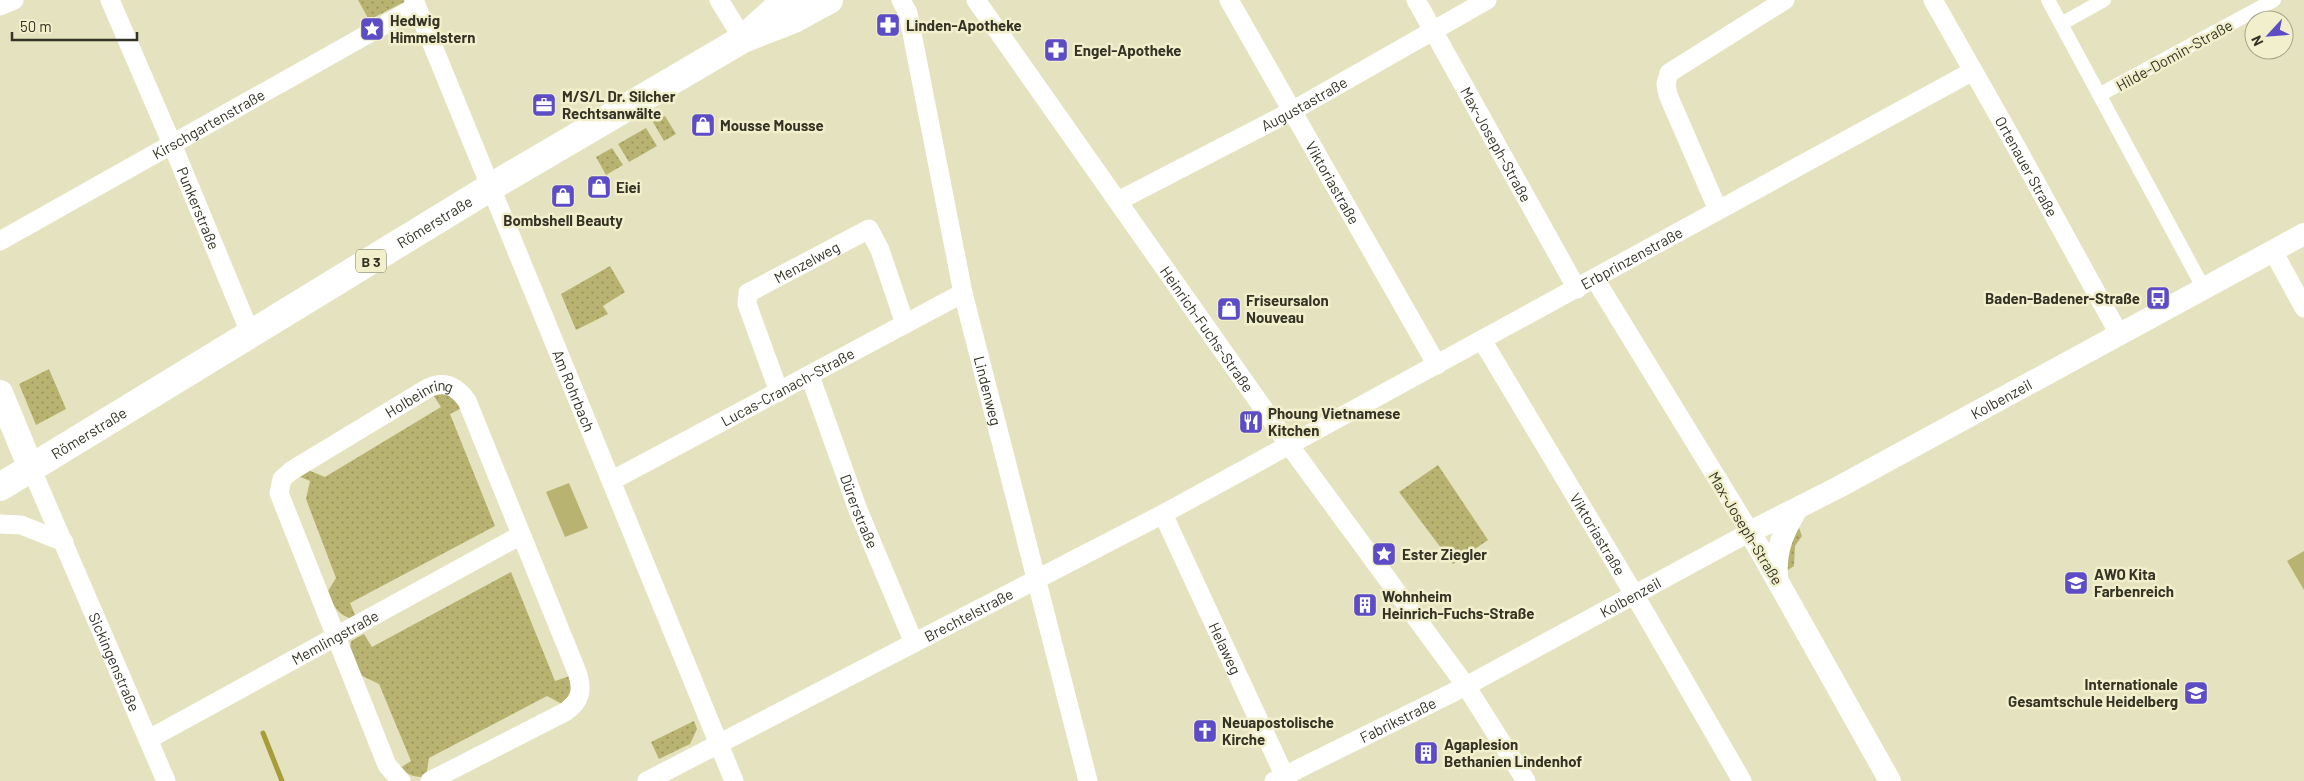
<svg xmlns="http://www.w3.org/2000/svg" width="2304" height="781" viewBox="0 0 2304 781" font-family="Barlow,sans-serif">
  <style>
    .grass { fill: url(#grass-dots) }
    .pitch { fill: #b9b372 }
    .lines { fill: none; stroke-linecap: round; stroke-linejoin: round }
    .stream { stroke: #a69d38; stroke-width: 5 }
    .pedestrian { stroke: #fff; stroke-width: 14 }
    .minor { stroke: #fff; stroke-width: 19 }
    .tertiary { stroke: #fff; stroke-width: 22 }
    .secondary { stroke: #fff; stroke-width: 26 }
    .primary { stroke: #fff; stroke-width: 28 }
    .labels { text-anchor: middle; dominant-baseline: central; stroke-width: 5; stroke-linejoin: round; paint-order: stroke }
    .shield { fill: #f2f0cc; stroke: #6d6c57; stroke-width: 1 }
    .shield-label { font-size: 14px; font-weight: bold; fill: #343325 }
    .poi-label { font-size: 15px; font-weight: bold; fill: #343325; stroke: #f2f0cc; text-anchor: start }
    .street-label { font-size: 15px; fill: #343325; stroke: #f2f0cc }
  </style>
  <defs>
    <pattern id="grass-dots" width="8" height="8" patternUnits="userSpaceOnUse" patternTransform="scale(1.25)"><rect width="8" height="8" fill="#b9b372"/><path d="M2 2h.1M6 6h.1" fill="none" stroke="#97925d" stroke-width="1.8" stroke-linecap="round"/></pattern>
  </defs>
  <rect width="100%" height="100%" fill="#e5e3bf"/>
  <path class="grass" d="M358,0H404V2L369,20Z
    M665,116L676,134L664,141L653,122Z
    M646,128L657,146L629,162L618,144Z
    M612,148L623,165L606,175L596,157Z
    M610,266L625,292L603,306L608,314L576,330L561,294Z
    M49,369L66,409L36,425L19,384Z
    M449,392L462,408L450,414L495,526L350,603L355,615L349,618C335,612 333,604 328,591L336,578L306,499L310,481L298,476L308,470L325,477L441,407L433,395Z
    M1438,465L1488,540L1453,564L1399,492Z
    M1798,525L1802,536L1795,546L1794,566L1785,572L1782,556Z
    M511,572L555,681L570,676L575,689L570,698L562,704L547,696L429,758L426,777C415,777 408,776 400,768L411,761L379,684L360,675L350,649L351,641L364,634L372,647Z
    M694,721L697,729L690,744L659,759L651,742Z"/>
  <path class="pitch" d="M569,483L588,528L565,537L546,492Z
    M2304,551V590L2287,561Z"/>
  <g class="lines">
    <path class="stream" d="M263,733L282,781"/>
    <path class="pedestrian" d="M2048,0L2204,289
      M2061,24L2104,0
      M2099,95L2274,0"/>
    <g class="minor">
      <path id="s1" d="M110,0L172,144L251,335"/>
      <path id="s2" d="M414,0L734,781"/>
      <path d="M719,0L743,39"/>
      <path id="s3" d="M901,0L908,13L963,293L1088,781"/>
      <path id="s4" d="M976,0L1289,445L1466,686L1526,781"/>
      <path id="s5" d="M1229,0L1437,365"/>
      <path id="s6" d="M1416,0L1577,289"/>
      <path id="s7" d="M1933,0L2018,150L2119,334"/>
      <path d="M0,6L14,0"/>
      <path id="s8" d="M1118,201L1292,111L1487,0"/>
      <path d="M1718,210L1668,95L1666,84L1669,73L1785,0"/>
      <path id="s9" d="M0,241L416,7"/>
      <path d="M2273,251L2304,308"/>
      <path id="s10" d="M1482,340L1634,594L1742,781"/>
      <path id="s11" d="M810,376L858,510L914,643"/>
      <path id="s12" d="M779,392L747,304L748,293L869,229L880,250L905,324"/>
      <path id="s13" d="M31,468L166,781"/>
      <path id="s14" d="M611,481L963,293"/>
      <path id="s15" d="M1163,514L1287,781"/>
      <path d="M0,524L21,525L64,542"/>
      <path id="s16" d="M149,739L521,535"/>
      <path id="s17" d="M401,781L387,765L279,493L282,479L291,471L428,388C445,380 457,387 467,401L577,672C583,690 581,701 565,712L430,781"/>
      <path id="s18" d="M647,781L1163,514L1973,71"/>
      <path id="s19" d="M1274,781L1466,686L1750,532L1595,279"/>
    </g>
    <g class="tertiary">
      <path d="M1777,578C1775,550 1783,532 1797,509"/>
      <path id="s20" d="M1890,781L1750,532L1837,488L2304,234"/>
    </g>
    <path class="secondary" d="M0,393L31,468"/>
    <g class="primary">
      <path d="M754,29L786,0"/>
      <path id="s21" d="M0,487L491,187L743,39L794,19L829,0"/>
    </g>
  </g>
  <defs>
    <symbol id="pharmacy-square" viewBox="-11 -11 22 22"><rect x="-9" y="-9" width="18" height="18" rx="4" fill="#5c4cc5" stroke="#f2f0cc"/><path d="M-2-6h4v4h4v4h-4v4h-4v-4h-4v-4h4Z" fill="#fff"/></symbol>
    <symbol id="sight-square" viewBox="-11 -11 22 22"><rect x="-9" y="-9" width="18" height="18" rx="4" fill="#5c4cc5" stroke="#f2f0cc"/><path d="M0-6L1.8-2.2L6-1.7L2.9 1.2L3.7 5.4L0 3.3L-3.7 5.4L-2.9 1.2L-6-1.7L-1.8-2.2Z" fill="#fff"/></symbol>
    <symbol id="office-square" viewBox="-11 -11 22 22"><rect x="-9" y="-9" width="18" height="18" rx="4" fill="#5c4cc5" stroke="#f2f0cc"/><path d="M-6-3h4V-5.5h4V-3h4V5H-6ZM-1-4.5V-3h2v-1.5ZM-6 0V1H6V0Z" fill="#fff"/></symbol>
    <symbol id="shop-square" viewBox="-11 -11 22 22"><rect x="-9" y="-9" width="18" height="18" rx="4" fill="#5c4cc5" stroke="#f2f0cc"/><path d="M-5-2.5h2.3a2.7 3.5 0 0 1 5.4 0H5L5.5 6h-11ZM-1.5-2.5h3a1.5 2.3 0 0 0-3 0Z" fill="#fff"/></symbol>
    <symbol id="bus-square" viewBox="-11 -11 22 22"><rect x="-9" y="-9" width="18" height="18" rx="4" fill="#5c4cc5" stroke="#f2f0cc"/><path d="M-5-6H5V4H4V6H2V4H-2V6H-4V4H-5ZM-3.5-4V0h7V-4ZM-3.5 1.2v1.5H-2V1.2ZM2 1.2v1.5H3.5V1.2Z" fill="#fff"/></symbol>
    <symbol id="restaurant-square" viewBox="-11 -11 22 22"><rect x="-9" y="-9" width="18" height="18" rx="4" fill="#5c4cc5" stroke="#f2f0cc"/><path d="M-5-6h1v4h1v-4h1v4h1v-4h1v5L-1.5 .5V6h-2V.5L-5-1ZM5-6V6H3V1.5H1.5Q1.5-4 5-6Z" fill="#fff"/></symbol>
    <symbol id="school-square" viewBox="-11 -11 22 22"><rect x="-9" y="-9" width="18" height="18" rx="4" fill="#5c4cc5" stroke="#f2f0cc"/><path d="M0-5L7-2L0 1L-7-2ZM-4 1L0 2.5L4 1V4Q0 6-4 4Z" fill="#fff"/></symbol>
    <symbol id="building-square" viewBox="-11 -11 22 22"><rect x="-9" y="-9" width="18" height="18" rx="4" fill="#5c4cc5" stroke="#f2f0cc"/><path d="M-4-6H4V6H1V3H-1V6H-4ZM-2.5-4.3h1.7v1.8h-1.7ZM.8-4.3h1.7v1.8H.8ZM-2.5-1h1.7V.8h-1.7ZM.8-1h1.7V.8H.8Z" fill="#fff"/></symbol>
    <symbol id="church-square" viewBox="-11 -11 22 22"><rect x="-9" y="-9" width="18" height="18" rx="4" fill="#5c4cc5" stroke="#f2f0cc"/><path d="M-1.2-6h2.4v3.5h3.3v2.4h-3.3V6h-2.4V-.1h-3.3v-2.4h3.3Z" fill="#fff"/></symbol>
  </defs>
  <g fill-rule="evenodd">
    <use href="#pharmacy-square" x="874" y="11" width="28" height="28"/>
    <use href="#sight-square" x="358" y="15" width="28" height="28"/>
    <use href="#pharmacy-square" x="1042" y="36" width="28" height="28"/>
    <use href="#office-square" x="530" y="91" width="28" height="28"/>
    <use href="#shop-square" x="689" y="111" width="28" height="28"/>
    <use href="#shop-square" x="585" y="173" width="28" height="28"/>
    <use href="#shop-square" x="549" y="182" width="28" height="28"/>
    <use href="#bus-square" x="2144" y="284" width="28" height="28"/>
    <use href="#shop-square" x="1215" y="295" width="28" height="28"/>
    <use href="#restaurant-square" x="1237" y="408" width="28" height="28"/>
    <use href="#sight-square" x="1370" y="540" width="28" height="28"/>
    <use href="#school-square" x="2062" y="569" width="28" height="28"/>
    <use href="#building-square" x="1351" y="591" width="28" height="28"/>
    <use href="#school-square" x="2182" y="679" width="28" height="28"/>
    <use href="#church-square" x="1191" y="717" width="28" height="28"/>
    <use href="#building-square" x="1412" y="739" width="28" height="28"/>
  </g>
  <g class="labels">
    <rect class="shield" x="356" y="249.5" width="30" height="23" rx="4"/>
    <g class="shield-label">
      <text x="371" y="261">B 3</text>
    </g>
    <g class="poi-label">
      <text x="390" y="20">Hedwig<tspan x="390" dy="17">Himmelstern</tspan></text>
      <text x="906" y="25">Linden-Apotheke</text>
      <text x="1074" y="50">Engel-Apotheke</text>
      <text x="562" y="96">M/S/L Dr. Silcher<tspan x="562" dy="17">Rechtsanwälte</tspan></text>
      <text x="720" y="125">Mousse Mousse</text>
      <text x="616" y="187">Eiei</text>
      <text x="563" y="220" text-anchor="middle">Bombshell Beauty</text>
      <text x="2140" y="298" text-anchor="end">Baden-Badener-Straße</text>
      <text x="1246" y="300">Friseursalon<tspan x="1246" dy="17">Nouveau</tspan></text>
      <text x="1268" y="413">Phoung Vietnamese<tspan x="1268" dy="17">Kitchen</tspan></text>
      <text x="1402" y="554">Ester Ziegler</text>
      <text x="2094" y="574">AWO Kita<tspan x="2094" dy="17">Farbenreich</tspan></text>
      <text x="1382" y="596">Wohnheim<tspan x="1382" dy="17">Heinrich-Fuchs-Straße</tspan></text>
      <text x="2178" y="684" text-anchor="end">Internationale<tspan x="2178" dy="17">Gesamtschule Heidelberg</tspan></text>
      <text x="1222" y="722">Neuapostolische<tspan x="1222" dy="17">Kirche</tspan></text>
      <text x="1444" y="744">Agaplesion<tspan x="1444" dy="17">Bethanien Lindenhof</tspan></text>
    </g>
    <g class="street-label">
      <text transform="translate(2174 55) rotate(-29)">Hilde-Domin-Straße</text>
      <text stroke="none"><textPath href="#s8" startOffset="210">Augustastraße</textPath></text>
      <text stroke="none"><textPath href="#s9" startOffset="239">Kirschgartenstraße</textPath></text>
      <text stroke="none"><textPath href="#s6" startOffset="165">Max-Joseph-Straße</textPath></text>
      <text stroke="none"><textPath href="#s7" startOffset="191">Ortenauer Straße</textPath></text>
      <text stroke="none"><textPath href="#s5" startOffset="210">Viktoriastraße</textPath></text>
      <text stroke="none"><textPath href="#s1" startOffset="226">Punkerstraße</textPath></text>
      <text stroke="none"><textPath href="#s21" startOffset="509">Römerstraße</textPath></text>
      <text stroke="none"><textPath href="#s18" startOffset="1115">Erbprinzenstraße</textPath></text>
      <text stroke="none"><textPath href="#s12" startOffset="171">Menzelweg</textPath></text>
      <text stroke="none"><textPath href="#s4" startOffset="402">Heinrich-Fuchs-Straße</textPath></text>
      <text stroke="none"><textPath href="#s14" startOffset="200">Lucas-Cranach-Straße</textPath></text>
      <text stroke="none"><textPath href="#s2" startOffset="422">Am Rohrbach</textPath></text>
      <text stroke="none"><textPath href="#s3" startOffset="401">Lindenweg</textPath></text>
      <text stroke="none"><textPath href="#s20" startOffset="570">Kolbenzeil</textPath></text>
      <text stroke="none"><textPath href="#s17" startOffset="489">Holbeinring</textPath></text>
      <text stroke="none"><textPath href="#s21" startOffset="104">Römerstraße</textPath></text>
      <text stroke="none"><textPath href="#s11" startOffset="144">Dürerstraße</textPath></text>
      <text transform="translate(1746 528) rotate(59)">Max-Joseph-Straße</text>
      <text stroke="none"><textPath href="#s10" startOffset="226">Viktoriastraße</textPath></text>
      <text stroke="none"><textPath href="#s19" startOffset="401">Kolbenzeil</textPath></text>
      <text stroke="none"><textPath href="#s18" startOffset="362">Brechtelstraße</textPath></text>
      <text stroke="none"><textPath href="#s16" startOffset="212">Memlingstraße</textPath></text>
      <text stroke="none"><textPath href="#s15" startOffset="148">Helaweg</textPath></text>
      <text stroke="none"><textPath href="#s13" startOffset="211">Sickingenstraße</textPath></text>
      <text stroke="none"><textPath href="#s19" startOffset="138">Fabrikstraße</textPath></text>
    </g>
  </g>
  <g transform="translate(2269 35) rotate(244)"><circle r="24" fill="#f2f0cc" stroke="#a6a489"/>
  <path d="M0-4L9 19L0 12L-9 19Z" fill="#5c4cc5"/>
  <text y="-8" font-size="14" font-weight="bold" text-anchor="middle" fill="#343325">N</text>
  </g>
  <path d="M12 32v8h125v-8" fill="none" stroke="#343325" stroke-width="2.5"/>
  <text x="20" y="32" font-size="15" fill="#343325" stroke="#f2f0cc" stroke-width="4" paint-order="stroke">50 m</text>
</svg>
